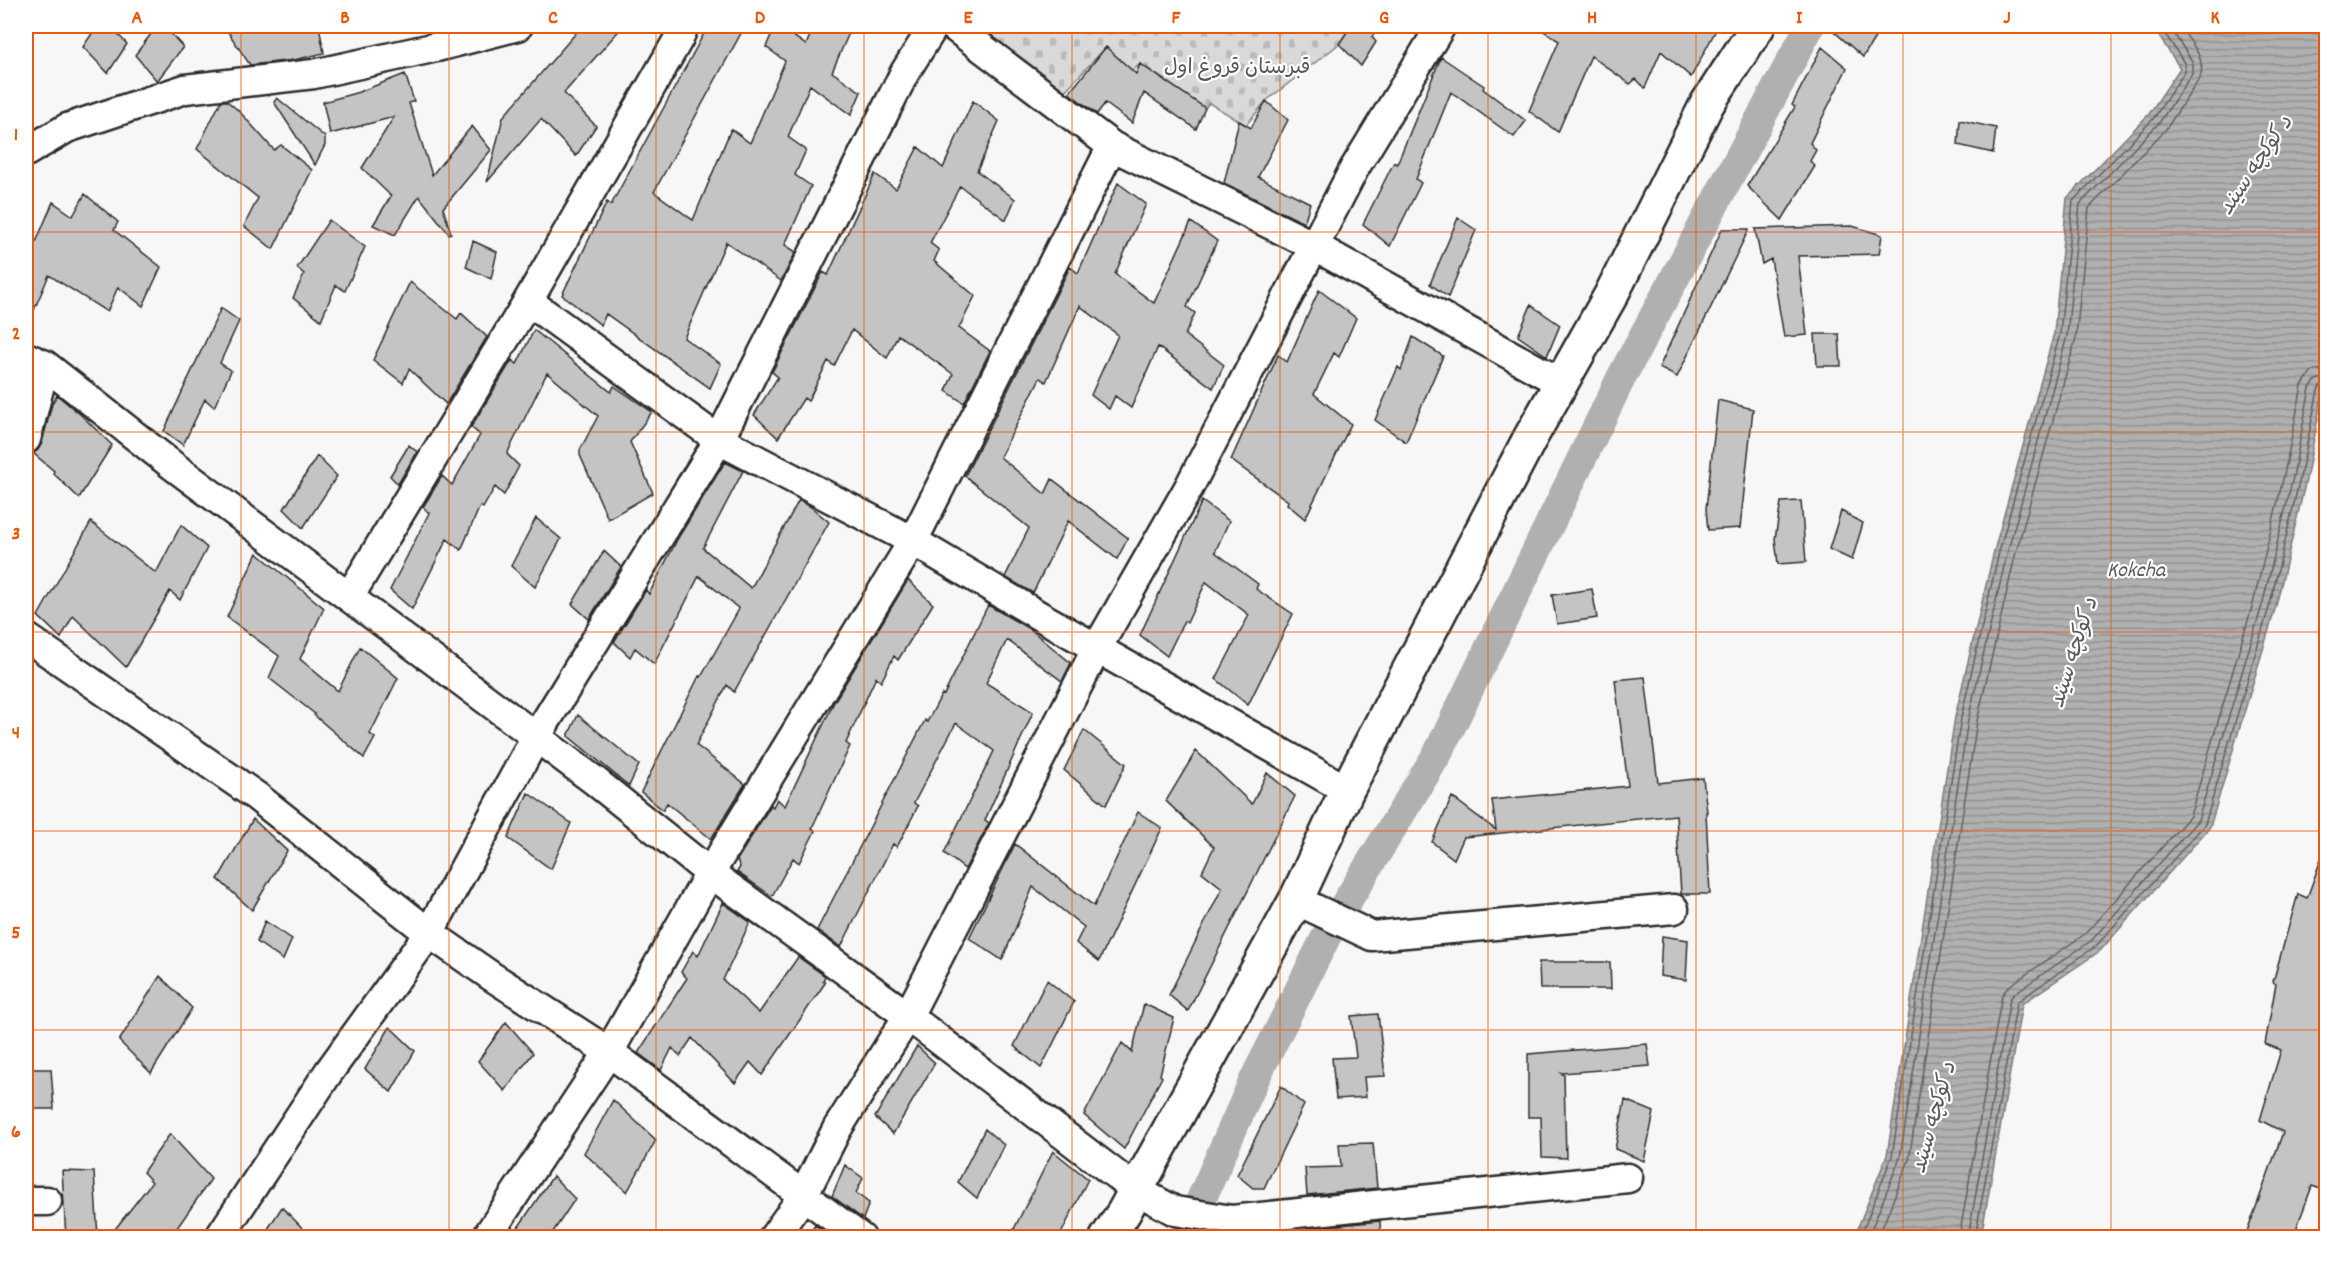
<svg xmlns="http://www.w3.org/2000/svg" width="2352" height="1263" viewBox="0 0 2352 1263" font-family="Dekko,'Playpen Sans Arabic',sans-serif">
  <style>
    .cemetery { fill: url(#cemetery-stones); stroke: #828282; stroke-width: 1.5 }
    .water { fill: url(#water-rules); stroke: #7b7b7b; stroke-width: 1.5 }
    .lines { fill: none; stroke-linecap: round; stroke-linejoin: round }
    .shore { stroke: #606060; stroke-width: 1.5 }
    .canal { stroke: #b0b0b0; stroke-width: 30 }
    .building { fill: #c4c4c4; stroke: #2b2b2b; stroke-width: 1.5 }
    .minor-casing { stroke: #2b2b2b; stroke-width: 33 }
    .tertiary-casing { stroke: #2b2b2b; stroke-width: 38 }
    .minor { stroke: #fff; stroke-width: 28 }
    .tertiary { stroke: #fff; stroke-width: 33 }
    .grid { fill: none; stroke: #e8590c; stroke-width: 1.5; stroke-opacity: 0.55 }
    .labels { text-anchor: middle; dominant-baseline: central; stroke-width: 4.5; stroke-linejoin: round; paint-order: stroke }
    .park-label { font-size: 21px; fill: #565656; stroke: #fff }
    .water-label { font-size: 22px; font-style: italic; fill: #5a5a5a; stroke: #fff }
    .neatline { fill: none; stroke: #e8590c; stroke-width: 2 }
    .grid-label { font-size: 20px; text-anchor: middle; font-weight: bold; fill: #e8590c }
  </style>
  <defs>
    <pattern id="cemetery-stones" width="16" height="16" patternUnits="userSpaceOnUse" patternTransform="scale(1.5)"><rect width="16" height="16" fill="#d9d9d9"/><path d="M2 7V4a2 2 0 0 1 4 0v3zM10 15v-3a2 2 0 0 1 4 0v3z" fill="#bababa"/></pattern>
    <pattern id="water-rules" width="6" height="5" patternUnits="userSpaceOnUse" patternTransform="scale(1.5)"><rect width="6" height="5" fill="#b0b0b0"/><path d="M0 2.5h6" fill="none" stroke="#8f8f8f"/></pattern>
  </defs>
  <rect width="100%" height="100%" fill="#f7f7f7"/>
  <filter id="ink" filterUnits="userSpaceOnUse"><feTurbulence type="fractalNoise" baseFrequency=".0167" numOctaves="2"/><feDisplacementMap in="SourceGraphic" scale="12" xChannelSelector="R" yChannelSelector="G"/><feConvolveMatrix kernelMatrix="1 2 1 2 8 2 1 2 1" color-interpolation-filters="sRGB"/></filter>
  <g filter="url(#ink)">
    <path class="cemetery" d="M974,26H1351L1339,44L1266,101L1246,125L1209,103L1205,108L1141,64L1131,70L1106,47L1064,92Z"/>
    <path class="water" d="M2152,26H2326V377L2306,480L2276,606L2210,827L2100,951L2022,1004L1981,1237H1854L1887,1155L1955,717L1994,551L2054,333L2067,198L2149,114L2180,68Z"/>
    <g class="lines">
      <path class="shore" d="M1860,1238L1892,1156L1961,718L1999,552L2060,334L2073,201L2154,118L2185,71V64L2160,26
        M1868,1238L1900,1158L1968,720L2007,554L2067,336L2080,204L2159,123L2192,74V61L2169,26
        M1878,1238L1909,1160L1977,721L2015,556L2076,338L2089,208L2166,129L2200,78C2207,58 2190,41 2179,26
        M1959,1238L2002,995L2009,986L2085,934L2190,816L2254,600L2284,475L2302,386L2311,372L2326,368
        M1968,1238L2010,999L2015,993L2091,941L2198,820L2263,602L2293,477L2310,388L2316,380L2326,377
        M1975,1238L2017,1002L2096,946L2205,824L2270,604L2300,478L2318,390L2321,385L2326,384"/>
      <path class="canal" d="M1184,1238L1255,1078L1330,929L1438,753L1622,376L1810,26"/>
    </g>
    <path class="building" d="M97,26H110L127,44L108,73L83,47Z
      M157,26H164L183,47L157,81L135,55Z
      M224,26H319L324,53L294,60L250,65Z
      M582,26H623L564,93L596,126L576,156L541,119L487,182L503,117Z
      M708,26H745L654,192L693,220L731,129L750,143L785,61L766,47L775,26H779L806,45L814,26H852L832,72L861,92L851,115L810,85L788,137L806,150L795,175L811,186L785,245L796,252L781,281L726,242L684,338L721,364L710,388L606,314L601,325L562,295L607,202L611,205Z
      M1351,26H1379L1372,37L1376,42L1361,66L1339,44Z
      M1536,26H1718L1691,77L1661,51L1645,88L1636,79L1630,84L1591,56L1558,132L1529,111L1559,41Z
      M1828,26H1882L1863,57Z
      M1106,47L1136,74L1140,64L1205,108L1196,129L1144,93L1132,123L1105,103L1097,114L1069,93Z
      M1822,47L1847,68L1810,143L1816,150L1810,161L1815,166L1782,220L1747,186L1795,107L1792,105Z
      M1441,57L1484,86L1483,89L1526,121L1514,137L1451,92L1416,179L1421,183L1390,246L1363,224L1394,162L1397,164Z
      M405,74L414,101L409,103L432,175L472,126L491,150L443,208L451,233L449,234L419,196L395,235L373,225L391,196L362,168L394,117L330,134L323,102L359,92Z
      M277,98L325,137V145L315,165L274,102Z
      M221,101H227L239,111L274,150L281,145L312,170L273,249L244,226L258,198L197,149Z
      M973,101L999,121L977,171L1015,199L1006,220L960,186L930,243L939,250L934,261L975,296L959,328L990,351L964,403L946,391L953,374L898,335L887,358L852,330L834,366L828,361L808,401L804,398L778,438L754,415L778,377L772,372L823,272L828,275L875,174L896,189L918,147L943,168Z
      M1266,101L1288,120L1258,177L1310,203L1304,223L1224,183L1239,121L1251,128Z
      M1960,120L1996,128L1993,153L1958,145Z
      M1118,183L1146,204L1115,274L1154,303L1191,222L1217,241L1187,307L1195,313L1185,335L1224,365L1213,388L1158,347L1131,408L1115,396L1109,409L1091,395L1118,335L1080,306L1046,382L1040,378L1000,457L1045,494L1052,479L1128,538L1117,559L1068,521L1033,593L1005,577L1029,528L965,476L1070,267L1078,273Z
      M85,194L118,222L114,230L161,267L143,306L118,287L107,312L49,275L26,329V234L36,242L53,202L73,216Z
      M1458,218L1476,230L1448,297L1430,284Z
      M329,220L365,247L345,291L336,285L321,320L293,298L304,274L297,268Z
      M1852,226L1882,235L1879,254L1798,256L1807,335L1784,337L1771,259L1762,264L1755,229Z
      M1722,229H1749L1677,377L1659,368Z
      M473,241L497,252L491,279L466,267Z
      M410,282L457,319L461,313L487,337L446,404L409,369L403,383L373,360Z
      M1319,290L1356,318L1339,357L1334,353L1314,394L1351,424L1305,519L1287,504L1288,501L1231,460L1278,355L1287,362Z
      M1531,305L1560,325L1547,356L1518,336Z
      M221,308L239,321L220,363L231,371L214,407L205,399L183,445L164,431Z
      M534,330L611,392L614,386L652,412L630,442L653,493L608,519L580,455V450L598,416L547,373L507,454L519,466L504,495L495,487L483,508L480,506L461,550L447,539L412,609L390,590L429,513L423,507L442,476L452,485L480,435L471,427L512,360L517,364Z
      M1815,334H1839L1841,366H1817Z
      M1413,337L1443,356L1406,442L1375,420L1398,367L1401,370Z
      M57,395L81,415L112,445L79,498L53,473L54,471L33,453L38,450L42,443L52,404Z
      M1718,400L1753,409L1740,528L1708,530L1706,509Z
      M409,445L417,452L398,484L390,476Z
      M317,456L337,476L303,528L284,509Z
      M725,462L743,471L703,548L751,588L799,500L811,507L829,522L734,692L727,685L696,745L745,784L711,839L667,803L663,810L641,792L699,676L701,677L739,609L699,576L654,664L635,648L630,657L614,642L646,590L649,594L678,538Z
      M1202,501L1229,521L1215,552L1258,584L1256,589L1293,614L1248,705L1216,679L1249,615L1206,582L1187,623L1184,621L1167,656L1140,635Z
      M1801,501L1806,562L1778,564L1775,539L1781,502Z
      M1841,511L1863,523L1852,560L1829,549Z
      M536,518L561,539L535,587L511,566Z
      M91,522L156,573L181,525L207,548L180,600L170,591L126,667L73,616L61,638L38,616Z
      M604,551L621,567L589,619L572,604Z
      M257,553L324,608L300,659L338,691L360,647L398,678L370,734L375,738L364,758L314,715L315,714L269,678L279,656L227,617Z
      M908,580L933,604L898,660L894,656L881,682L876,677L846,743L850,746L812,828L815,831L799,863L793,858L772,896L737,872L740,867L737,860L771,805L773,807L777,799L785,806L834,702Z
      M1592,589L1597,618L1557,624L1552,595Z
      M988,605L1031,630L1071,663L1062,681L1007,640L986,683L1033,712L985,820L989,823L965,869L944,853L994,751L956,723L914,803L918,806L897,847L893,844L841,947L817,930L925,720L927,722L942,694L944,695Z
      M1645,677L1658,783L1703,778L1707,812H1706L1710,894H1681L1676,815L1464,837L1454,859L1432,842L1452,797L1496,830L1492,800L1628,786L1615,680Z
      M578,715L639,765L629,786L568,736Z
      M1084,730L1126,764L1106,805L1064,770Z
      M1196,751L1252,804L1267,773L1295,796L1188,1011L1169,995L1222,888L1202,872L1214,847L1166,801Z
      M528,793L571,823L551,869L508,838Z
      M1138,812L1162,828L1099,961L1076,943L1084,927L1033,887L1002,960L969,938L1015,844L1094,906Z
      M253,819L287,851L252,910L218,879Z
      M2324,851L2326,852V1191L2312,1186L2293,1238H2245L2283,1132L2260,1120L2281,1050L2265,1044L2276,984L2273,982L2298,894L2307,898Z
      M723,903L750,922L723,980L759,1013L798,957L825,976L823,981L825,983L762,1075L750,1062L735,1083L692,1038L680,1056L672,1048L661,1070L638,1053L687,978L681,972L693,951L698,956Z
      M265,921L292,939L283,960L257,942Z
      M1662,936L1688,940L1686,980L1660,976Z
      M1539,962H1610L1611,989H1540Z
      M160,976L192,1008L151,1073L119,1041Z
      M1047,980L1074,1002L1041,1068L1014,1046Z
      M1144,1004L1174,1018L1160,1075L1162,1077L1124,1149L1084,1115L1122,1043L1132,1052Z
      M1378,1014L1385,1076L1364,1077L1366,1097L1336,1099L1332,1058L1356,1057L1351,1016Z
      M506,1022L533,1053L505,1091L478,1061Z
      M390,1027L415,1051L391,1092L365,1069Z
      M1647,1044L1650,1066L1561,1073L1564,1075L1566,1158L1542,1157L1541,1117H1528V1054Z
      M917,1046L935,1063L893,1134L875,1117Z
      M26,1069H51L54,1109H26Z
      M1281,1086L1304,1105L1264,1188H1253L1237,1175Z
      M613,1100L656,1140L627,1192L584,1153Z
      M1625,1100L1654,1112L1644,1161L1615,1149Z
      M985,1129L1004,1145L977,1198L958,1182Z
      M170,1134L211,1179L170,1238H108L152,1182L143,1172Z
      M1373,1143L1377,1188L1307,1195L1305,1168L1341,1167L1339,1144Z
      M1053,1151L1088,1179L1059,1238H1025L1014,1229Z
      M845,1165L863,1178L856,1193L869,1203L863,1219L832,1196Z
      M62,1171L94,1172L98,1238H66Z
      M553,1176L575,1199L549,1238H511Z
      M282,1207L312,1238H262Z
      M1380,1221L1381,1238H1311L1310,1228Z
      M815,1225L833,1238H807Z"/>
    <g class="lines">
      <defs>
        <path id="minor" d="M953,26L1112,146L1314,246L1561,383
          M26,152L67,128L185,89L314,74L437,47L518,26
          M528,301L679,38L684,26
          M26,357L45,365L172,465L595,781L710,873L908,1016L1136,1190L1175,1211L1232,1220L1628,1178
          M26,439L45,365
          M349,597L528,301L719,440L913,541L1038,615L1347,790
          M26,637L256,796L429,933L491,976L609,1052L861,1238
          M1296,900L1372,936L1674,909
          M26,1201H47
          M219,1238L328,1073L429,933L536,737L719,440L905,72L934,26
          M486,1238L609,1052L710,873L913,541L1112,146
          M773,1238L803,1196L837,1129L908,1016L1097,648L1188,489L1354,169L1441,26"/>
        <path id="tertiary" d="M1107,1238L1124,1212L1296,900L1347,790L1529,440L1611,295L1707,104L1758,26"/>
      </defs>
      <use href="#minor" class="minor-casing"/>
      <use href="#tertiary" class="tertiary-casing"/>
      <use href="#minor" class="minor"/>
      <use href="#tertiary" class="tertiary"/>
    </g>
  </g>
  <path class="grid" d="M241,26V1238M449,26V1238M656,26V1238M864,26V1238M1072,26V1238M1280,26V1238M1488,26V1238M1696,26V1238M1903,26V1238M2111,26V1238M26,232H2326M26,432H2326M26,632H2326M26,831H2326M26,1030H2326"/>
  <g class="labels">
    <g class="park-label">
      <text x="1237" y="69">قبرستان قروغ اول</text>
    </g>
    <g class="water-label">
      <text transform="translate(2257 166) rotate(-56)">د کوکچه سیند</text>
      <text x="2136" y="571">Kokcha</text>
      <text transform="translate(2075 653) rotate(-72)">د کوکچه سیند</text>
      <text transform="translate(1935 1118) rotate(-74)">د کوکچه سیند</text>
    </g>
  </g>
  <rect width="2352" height="1263" fill="none" stroke="#fff" stroke-width="66"/>
  <rect x="33" y="33" width="2286" height="1197" class="neatline"/>
  <g class="grid-label">
    <text x="137" y="23">A</text>
    <text x="345" y="23">B</text>
    <text x="553" y="23">C</text>
    <text x="760" y="23">D</text>
    <text x="968" y="23">E</text>
    <text x="1176" y="23">F</text>
    <text x="1384" y="23">G</text>
    <text x="1592" y="23">H</text>
    <text x="1799" y="23">I</text>
    <text x="2007" y="23">J</text>
    <text x="2215" y="23">K</text>
    <text x="16" y="140">1</text>
    <text x="16" y="339">2</text>
    <text x="16" y="539">3</text>
    <text x="16" y="738">4</text>
    <text x="16" y="938">5</text>
    <text x="16" y="1137">6</text>
  </g>
</svg>
